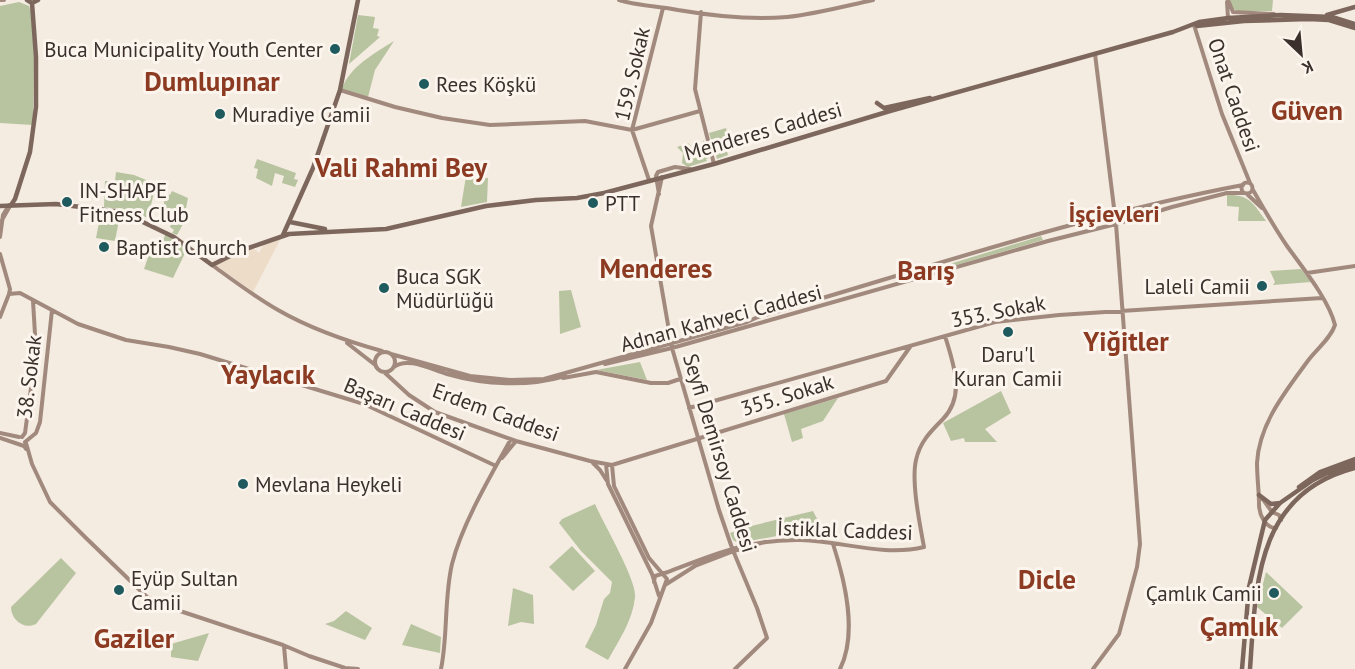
<svg xmlns="http://www.w3.org/2000/svg" width="1355" height="669" viewBox="0 0 1355 669" font-family="'PT Sans',sans-serif">
  <style>
    .green { fill: #b8c4a0 }
    .plaza { fill: #ecdcc8 }
    .lines { fill: none; stroke-linecap: round; stroke-linejoin: round }
    .secondary { stroke: #a18a7d; stroke-width: 4 }
    .primary { stroke: #7d675c; stroke-width: 4.5 }
    .poi-dot { fill: #1f5a5e; stroke: #fbf5ee; stroke-width: 2 }
    .labels { text-anchor: middle; dominant-baseline: central; stroke-width: 6; stroke-linejoin: round; paint-order: stroke }
    .poi-label { font-size: 21px; fill: #3b302b; stroke: #fbf5ee; text-anchor: start }
    .street-label { font-size: 21px; fill: #3b302b; stroke: #fbf5ee }
    .quarter-label { font-size: 24px; font-weight: bold; fill: #8c3b22; stroke: #fbf5ee }
    .district-label { font-size: 27px; font-weight: bold; fill: #8c3b22; stroke: #fbf5ee }
  </style>
  <rect width="100%" height="100%" fill="#f4ebe1"/>
  <path class="green" d="M1230,0H1277H1273L1272,11H1238L1233,9Z
    M19,2L29,6L31,11L34,55L33,125L0,123V6Z
    M358,15L375,17L373,28L379,29L377,36L380,37L349,64Z
    M394,41L375,70L368,97L342,89C349,67 375,53 394,41Z
    M726,128L729,139L724,141L728,155L717,159L709,133Z
    M704,140L709,158L706,159L707,161L688,167L682,163L683,153L677,147L688,143L692,147L701,144Z
    M257,159L296,173L294,179L298,180L295,187L282,183L284,176L275,173L272,186L256,178L258,169L254,168Z
    M116,172L134,175L156,184L148,218L132,211L104,207L105,181H115Z
    M466,176L488,178L487,202L461,207Z
    M172,191L188,198L183,224L177,235L172,233L174,230L170,227L171,223L166,221L164,224L160,221L166,194L170,195Z
    M1227,195C1249,194 1254,204 1266,221H1238L1239,207L1227,206Z
    M101,212L120,215L115,241L96,238Z
    M166,233L187,249L173,278L144,269L152,246L159,249Z
    M1041,236L1043,240L932,272L930,270Z
    M1301,269L1311,282L1273,285L1275,282L1270,271Z
    M571,290L581,327L560,334L559,291Z
    M640,362L647,380L597,370L585,372Z
    M1001,391L1011,413L985,429L997,442H965L964,438L951,441L943,423Z
    M838,398L823,421L801,429L803,438L792,442L784,414Z
    M595,504C603,523 637,580 635,597C633,620 619,640 608,660L585,647L596,625L604,599L610,593L612,582L581,551L559,523L562,519Z
    M813,511L828,540L777,536L738,543L733,540L730,533L747,527Z
    M572,546L595,571L573,591L549,567Z
    M61,558L76,573L36,624C24,630 11,620 11,607Z
    M1266,572L1303,607L1282,628L1257,607Z
    M513,588L533,595L534,624L521,622L508,626Z
    M346,611L372,628L365,640L325,624L334,621Z
    M411,624L441,637L440,653L402,645Z
    M209,633L198,661L171,657V644Z"/>
  <path class="plaza" d="M281,238L253,292L215,265L228,257L253,248L259,253L264,244Z"/>
  <g class="lines">
    <path class="secondary" d="M0,0H4
      M619,0C638,6 658,6 678,10C713,16 752,20 787,17C816,14 845,6 873,0
      M1228,0L1233,12L1274,14
      M1227,2L1228,18
      M701,12L695,89L714,164
      M1194,25L1222,114L1250,183
      M340,90L395,107L442,118L490,125L585,121L632,130L700,111
      M662,177L651,226L672,348L719,510L732,548L757,608L767,638L735,669
      M649,180L632,130L663,8
      M1241.5 188a5.5 5.5 0 1 1 11 0a5.5 5.5 0 1 1-11 0Z
      M1253,190C1264,209 1274,227 1287,246C1302,267 1329,300 1335,325C1330,340 1316,349 1307,362C1285,392 1259,424 1257,463C1257,477 1259,491 1259,504C1259,514 1265,528 1276,528
      M659,194L656,176L658,172L675,167L690,169
      M1248,195L1262,208
      M2,220L10,206
      M0,237L3,215L9,205
      M0,254L10,289L9,294L20,293L78,324L126,340L169,347L200,354L364,404L496,466
      M212,265C234,281 255,297 278,310C311,329 346,341 382,351
      M1307,273L1355,266
      M0,317L9,294
      M347,343L374,364
      M375 362a10 10 0 1 1 20 0a10 10 0 1 1-20 0Z
      M391,354L470,376L511,380L544,379L747,322L758,317C918,271 1078,216 1243,185
      M605,364L672,348L1048,241L1116,224L1172,207L1227,193H1244
      M394,367C407,356 432,370 447,374C485,385 528,387 565,376
      M384,372L409,395L435,412L516,441L590,461L612,465L886,381L910,347
      M563,378L596,372L651,383H668L680,379
      M689,408L995,322L1059,315L1322,298
      M0,433L19,437
      M22,437L25,433L36,351L33,301
      M0,438L24,446L26,449
      M25,442L36,433L40,422L52,310
      M26,443L32,464L50,502L86,538L147,597L180,611L283,645L309,656L345,668L358,669
      M502,458L516,441
      M593,463L600,470L607,481
      M606,464L608,484L652,574L659,596
      M612,465L614,486L649,558L667,579L651,623L625,669
      M1262,498L1272,512L1279,515L1281,520
      M833,544C845,581 858,633 840,669
      M654,582L655,576L668,572C715,554 749,539 801,540C842,541 883,557 924,547C920,525 911,482 916,460C920,442 930,432 943,419C966,395 953,363 945,336
      M665,585L695,566L734,551L765,542
      M284,646L286,669
      M441,669C448,635 444,598 452,564C462,524 491,475 511,439
      M1093,669L1119,634L1137,567L1140,544L1116,224L1095,54"/>
    <path class="primary" d="M27,0L32,3L38,0
      M1327,15L1355,7
      M1197,26L1244,21L1308,19L1329,20L1355,28
      M877,103L884,108L930,98
      M11,205L15,199L30,152L36,107V57L32,3
      M0,206L56,204L122,212L174,237L212,265L240,251L289,234L386,229L486,206L536,200L577,198L604,193L714,164L890,111L1173,32L1199,22L1228,18L1281,15L1332,17L1355,24
      M290,222L325,229
      M283,235L313,168L340,90L358,0
      M1299,487L1320,472L1355,459
      M1259,495L1271,504L1280,503
      M1242,669L1249,587L1265,520L1280,503L1313,480L1327,473L1355,464
      M1250,669C1256,585 1255,494 1355,468"/>
  </g>
  <g class="poi-dot">
    <circle cx="335" cy="49" r="6"/>
    <circle cx="424" cy="84" r="6"/>
    <circle cx="220" cy="114" r="6"/>
    <circle cx="67" cy="202" r="6"/>
    <circle cx="593" cy="203" r="6"/>
    <circle cx="104" cy="247" r="6"/>
    <circle cx="1262" cy="286" r="6"/>
    <circle cx="384" cy="288" r="6"/>
    <circle cx="1008" cy="332" r="6"/>
    <circle cx="243" cy="484" r="6"/>
    <circle cx="119" cy="590" r="6"/>
    <circle cx="1274" cy="593" r="6"/>
  </g>
  <g class="labels">
    <g class="poi-label">
      <text x="323" y="49" text-anchor="end">Buca Municipality Youth Center</text>
      <text x="436" y="84">Rees Köşkü</text>
      <text x="232" y="114">Muradiye Camii</text>
      <text x="79" y="190">IN-SHAPE<tspan x="79" dy="24">Fitness Club</tspan></text>
      <text x="605" y="203">PTT</text>
      <text x="116" y="247">Baptist Church</text>
      <text x="396" y="276">Buca SGK<tspan x="396" dy="24">Müdürlüğü</tspan></text>
      <text x="1250" y="286" text-anchor="end">Laleli Camii</text>
      <text x="1008" y="354" text-anchor="middle">Daru'l<tspan x="1008" dy="24">Kuran Camii</tspan></text>
      <text x="255" y="484">Mevlana Heykeli</text>
      <text x="131" y="578">Eyüp Sultan<tspan x="131" dy="24">Camii</tspan></text>
      <text x="1262" y="593" text-anchor="end">Çamlık Camii</text>
    </g>
    <g class="street-label">
      <text transform="translate(632 74) rotate(-77)">159. Sokak</text>
      <text transform="translate(1234 95) rotate(71)">Onat Caddesi</text>
      <text transform="translate(763 131) rotate(-16)">Menderes Caddesi</text>
      <text transform="translate(998 311) rotate(-11)">353. Sokak</text>
      <text transform="translate(721 318) rotate(-15)">Adnan Kahveci Caddesi</text>
      <text transform="translate(29 377) rotate(-83)">38. Sokak</text>
      <text transform="translate(787 395) rotate(-17)">355. Sokak</text>
      <text transform="translate(405 409) rotate(23)">Başarı Caddesi</text>
      <text transform="translate(496 412) rotate(20)">Erdem Caddesi</text>
      <text transform="translate(720 453) rotate(73)">Seyfi Demirsoy Caddesi</text>
      <text transform="translate(845 530) rotate(2)">İstiklal Caddesi</text>
    </g>
    <g class="quarter-label">
      <text x="1114" y="213">İşçievleri</text>
    </g>
    <g class="district-label">
      <text x="212" y="81">Dumlupınar</text>
      <text x="1307" y="110">Güven</text>
      <text x="401" y="167">Vali Rahmi Bey</text>
      <text x="656" y="268">Menderes</text>
      <text x="926" y="270">Barış</text>
      <text x="1126" y="341">Yiğitler</text>
      <text x="268" y="374">Yaylacık</text>
      <text x="1047" y="579">Dicle</text>
      <text x="1239" y="626">Çamlık</text>
      <text x="134" y="638">Gaziler</text>
    </g>
  </g>
  <g transform="translate(1301 54) rotate(154)" stroke="#fbf5ee" stroke-width="4.5" paint-order="stroke">
  <path d="M0-4.5L10 22L0 15L-10 22Z" fill="#3b302b"/>
  <text y="-9" font-size="16" font-weight="bold" text-anchor="middle" fill="#3b302b">K</text>
  </g>
</svg>
